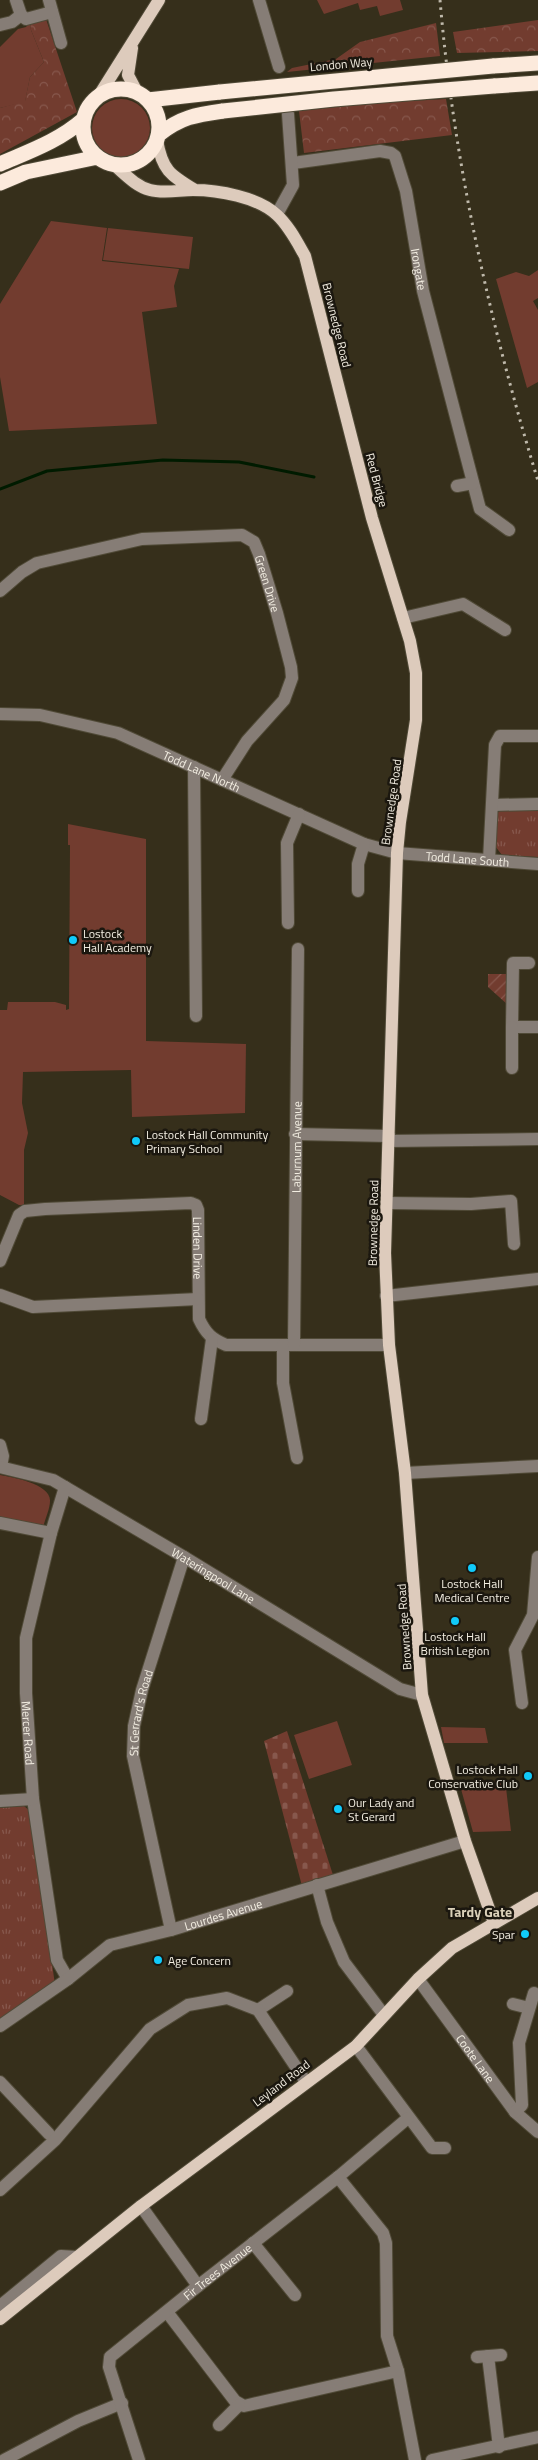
<svg xmlns="http://www.w3.org/2000/svg" width="538" height="2460" viewBox="0 0 538 2460" font-family="'Titillium Web',sans-serif">
  <style>
    .grass { fill: #723c2f }
    .forest { fill: url(#forest-crowns) }
    .cemetery { fill: url(#cemetery-stones) }
    .park { fill: url(#park-tufts) }
    .garden { fill: url(#garden-furrows) }
    .lines { fill: none; stroke-linecap: round; stroke-linejoin: round }
    .stream { stroke: #001b00; stroke-width: 3 }
    .minor-casing { stroke: #504a37; stroke-width: 14 }
    .major-casing { stroke: #504a37; stroke-width: 14 }
    .highway-casing { stroke: #504a37; stroke-width: 17 }
    .minor { stroke: #867d76; stroke-width: 12 }
    .major { stroke: #ddcbbc; stroke-width: 12 }
    .highway { stroke: #fceadc; stroke-width: 15 }
    .rail { stroke: #bfb9ab; stroke-width: 3; stroke-dasharray: 2.5 5; stroke-linecap: butt }
    .highway-bridge-casing { stroke: #504a37; stroke-width: 17; stroke-linecap: butt }
    .highway-bridge { stroke: #fceadc; stroke-width: 15 }
    .poi-dot { fill: #10cafa; stroke: #1b170f; stroke-width: 2 }
    .labels { text-anchor: middle; dominant-baseline: central; stroke-width: 5; stroke-linejoin: round; paint-order: stroke }
    .street-label { font-size: 12px; fill: #f3eee2; stroke: #1b170f }
    .poi-label { font-size: 12px; fill: #f3eee2; stroke: #1b170f; text-anchor: start }
    .neighbourhood-label { font-size: 14px; font-weight: bold; fill: #dad0b9; stroke: #1b170f }
  </style>
  <defs>
    <pattern id="forest-crowns" width="20" height="18" patternUnits="userSpaceOnUse" patternTransform="scale(1.25)"><rect width="20" height="18" fill="#723c2f"/><path d="M2 6a3 3 0 1 1 6 0M12 15a3 3 0 1 1 6 0" fill="none" stroke="#87584d"/></pattern>
    <pattern id="cemetery-stones" width="16" height="16" patternUnits="userSpaceOnUse" patternTransform="scale(1.25)"><rect width="16" height="16" fill="#723c2f"/><path d="M2 7V4a2 2 0 0 1 4 0v3zM10 15v-3a2 2 0 0 1 4 0v3z" fill="#87584d"/></pattern>
    <pattern id="park-tufts" width="24" height="20" patternUnits="userSpaceOnUse" patternTransform="scale(1.25)"><rect width="24" height="20" fill="#723c2f"/><path d="M3 7l-1-3M5 7V3M7 7l1-3M15 17l-1-3M17 17v-4M19 17l1-3" fill="none" stroke="#87584d"/></pattern>
    <pattern id="garden-furrows" width="10" height="10" patternUnits="userSpaceOnUse" patternTransform="scale(1.25)"><rect width="10" height="10" fill="#723c2f"/><path d="M-1 1l2-2M0 10L10 0M9 11l2-2" fill="none" stroke="#87584d"/></pattern>
  </defs>
  <rect width="100%" height="100%" fill="#362f1b"/>
  <path class="grass" d="M317,0H400L403,10L380,16L377,6L360,10L358,3L324,14Z
    M30,22L31,30L44,62L30,77L25,102L0,108V47L18,29L26,27Z
    M92 128a29 29 0 1 1 58 0a29 29 0 1 1-58 0Z
    M51,221L107,228L102,261L179,269L174,286L177,307L142,312L157,424L9,431L0,377V304Z
    M108,228L193,237L189,269L103,260Z
    M538,270V298L533,301L538,310V382L527,388L496,279L516,272L529,276Z
    M68,824L146,839V1041L246,1044L245,1113L132,1117L131,1070L23,1072L22,1103L28,1133L24,1150V1205H19L0,1195V1010H7L8,1002H55L66,1005V1010L69,1009L70,845H68Z
    M0,1475C12,1477 51,1484 50,1501C50,1509 45,1519 43,1528L0,1519Z
    M337,1721L352,1765L309,1779L294,1735Z
    M441,1727L485,1728L488,1743H444Z
    M505,1779L511,1831L473,1832L461,1789Z"/>
  <path class="forest" d="M46,19L77,112L0,154V108L25,101L30,77L44,62L31,30L30,22Z
    M538,20V51L457,53L453,32Z
    M436,23L440,56L287,72L292,68L336,59L360,42Z
    M446,99L452,135L304,153L299,111L373,103Z"/>
  <path class="cemetery" d="M287,1731L333,1875L302,1886L264,1741Z"/>
  <path class="park" d="M538,808V857L502,855L495,846L497,813L503,809Z
    M24,1806L31,1812L55,1985L0,2020V1808Z"/>
  <path class="garden" d="M488,974H507L508,1005L488,987Z"/>
  <g class="lines">
    <path class="stream" d="M0,489L47,471L163,460L239,462L314,477"/>
    <defs>
      <g id="minor">
        <path d="M16,0L21,15"/>
        <path d="M49,0L61,43"/>
        <path d="M259,0L279,67"/>
        <path d="M0,25L12,22L21,15L26,19L52,12"/>
        <path id="s1" d="M293,163L380,151L391,153L395,156L406,191L423,291L480,509L509,530"/>
        <path d="M277,214L293,185L288,114"/>
        <path d="M457,486L473,483"/>
        <path id="s2" d="M0,591L22,572L37,563L142,539L242,535L254,542L259,554L277,613L291,667L292,678L284,700L247,741L222,780"/>
        <path d="M403,618L463,604L505,630"/>
        <path id="s3" d="M0,714L40,715L118,733L364,844L397,853L538,864"/>
        <path d="M194,767L196,1016"/>
        <path d="M493,805L538,804"/>
        <path d="M489,860L495,745L500,736H538"/>
        <path d="M358,891V864L364,844"/>
        <path d="M288,923L287,843L299,814"/>
        <path d="M529,963H513L512,1027H538"/>
        <path d="M512,1027V1068"/>
        <path d="M295,1134L389,1136"/>
        <path d="M389,1141L538,1139"/>
        <path d="M387,1203L471,1204L511,1201L514,1244"/>
        <path id="s4" d="M0,1261L19,1215L25,1211L45,1209L191,1203L196,1205L198,1210L199,1319C206,1334 212,1339 226,1345H389"/>
        <path d="M0,1295L33,1307L198,1299"/>
        <path d="M386,1296L538,1279"/>
        <path d="M283,1345V1383L297,1458"/>
        <path id="s5" d="M294,1345L298,949"/>
        <path d="M201,1419L212,1339"/>
        <path d="M0,1445L3,1456L1,1467"/>
        <path id="s6" d="M0,1467L53,1480L184,1557L400,1689L422,1695"/>
        <path d="M405,1473L538,1466"/>
        <path id="s7" d="M65,1487L51,1533L26,1638V1693L33,1799L57,1960L68,1979"/>
        <path d="M0,1523L51,1533"/>
        <path d="M522,1703L515,1650L533,1615L538,1557"/>
        <path d="M0,1801L33,1799"/>
        <path d="M317,1885L327,1922L344,1962L384,2015"/>
        <path id="s8" d="M171,1930L133,1756L134,1726L142,1690L184,1557"/>
        <path id="s9" d="M418,1979L515,2112L538,2132"/>
        <path d="M513,2004L529,2008"/>
        <path d="M258,2010L287,1991"/>
        <path id="s10" d="M0,2026L68,1979L110,1945L171,1930L465,1841"/>
        <path d="M356,2046L432,2148H445"/>
        <path d="M0,2082L49,2134"/>
        <path d="M515,2112L522,2105L519,2043L534,1993"/>
        <path d="M338,2177L383,2233L386,2243L387,2336L398,2371L415,2460"/>
        <path d="M0,2190L55,2140L150,2029L188,2005L227,1998L258,2010L306,2082"/>
        <path d="M141,2206L198,2286"/>
        <path d="M253,2243L295,2295"/>
        <path d="M0,2306L61,2256L77,2257"/>
        <path d="M167,2312L235,2401L244,2406L398,2371"/>
        <path d="M488,2356L499,2447"/>
        <path d="M477,2357L501,2355"/>
        <path d="M219,2425L239,2405"/>
        <path d="M4,2460L78,2421L122,2403"/>
        <path id="s11" d="M139,2460L109,2367L110,2357L198,2286L338,2177L408,2118"/>
        <path d="M432,2460L538,2437"/>
      </g>
      <path id="major" d="M132,48L128,75L137,92
        M98,97L159,0
        M157,140C162,170 170,175 195,190
        M113,164C124,173 135,186 150,190C164,194 179,190 193,190C218,190 258,197 277,215C289,226 297,242 305,256L372,518L410,641L416,673V720L400,822L397,853L385,1253L389,1345L405,1473L422,1695L465,1841L494,1923
        M0,2319L141,2206L356,2046L418,1979L452,1948L538,1898"/>
      <path id="highway" d="M493,66L538,63
        M494,86L538,83
        M83 127a38 38 0 1 1 76 0a38 38 0 1 1-76 0Z
        M148,100L220,92
        M158,135C181,117 195,115 223,111
        M0,164C30,151 59,141 84,119
        M0,183L26,172L98,157"/>
    </defs>
    <use href="#minor" class="minor-casing"/>
    <use href="#major" class="major-casing"/>
    <use href="#highway" class="highway-casing"/>
    <use href="#minor" class="minor"/>
    <use href="#major" class="major"/>
    <use href="#highway" class="highway"/>
    <path class="rail" d="M440,0C454,164 490,324 538,481"/>
    <defs>
      <path id="highway-bridge" d="M220,92L493,66
        M223,111L334,99L494,86"/>
    </defs>
    <use href="#highway-bridge" class="highway-bridge-casing"/>
    <use href="#highway-bridge" class="highway-bridge"/>
  </g>
  <g class="poi-dot">
    <circle cx="73" cy="940" r="5"/>
    <circle cx="136" cy="1141" r="5"/>
    <circle cx="472" cy="1568" r="5"/>
    <circle cx="455" cy="1621" r="5"/>
    <circle cx="528" cy="1776" r="5"/>
    <circle cx="338" cy="1809" r="5"/>
    <circle cx="525" cy="1934" r="5"/>
    <circle cx="158" cy="1960" r="5"/>
  </g>
  <g class="labels">
    <g class="street-label">
      <text transform="translate(341 64) rotate(-5)">London Way</text>
      <text stroke="none"><textPath href="#s1" startOffset="220">Irongate</textPath></text>
      <text transform="translate(337 325) rotate(76)">Brownedge Road</text>
      <text transform="translate(377 480) rotate(75)">Red Bridge</text>
      <text stroke="none"><textPath href="#s2" startOffset="312">Green Drive</textPath></text>
      <text stroke="none"><textPath href="#s3" startOffset="212">Todd Lane North</textPath></text>
      <text transform="translate(391 802) rotate(-82)">Brownedge Road</text>
      <text stroke="none"><textPath href="#s3" startOffset="495">Todd Lane South</textPath></text>
      <text stroke="none"><textPath href="#s5" startOffset="198">Laburnum Avenue</textPath></text>
      <text transform="translate(373 1223) rotate(-89)">Brownedge Road</text>
      <text stroke="none"><textPath href="#s4" startOffset="272">Linden Drive</textPath></text>
      <text stroke="none"><textPath href="#s6" startOffset="241">Wateringpool Lane</textPath></text>
      <text transform="translate(404 1627) rotate(-94)">Brownedge Road</text>
      <text stroke="none"><textPath href="#s8" startOffset="222">St Gerrard's Road</textPath></text>
      <text stroke="none"><textPath href="#s7" startOffset="251">Mercer Road</textPath></text>
      <text stroke="none"><textPath href="#s10" startOffset="254">Lourdes Avenue</textPath></text>
      <text stroke="none"><textPath href="#s9" startOffset="98">Coote Lane</textPath></text>
      <text transform="translate(281 2083) rotate(-37)">Leyland Road</text>
      <text stroke="none"><textPath href="#s11" startOffset="245">Fir Trees Avenue</textPath></text>
    </g>
    <g class="poi-label">
      <text x="83" y="933">Lostock<tspan x="83" dy="14">Hall Academy</tspan></text>
      <text x="146" y="1134">Lostock Hall Community<tspan x="146" dy="14">Primary School</tspan></text>
      <text x="472" y="1583" text-anchor="middle">Lostock Hall<tspan x="472" dy="14">Medical Centre</tspan></text>
      <text x="455" y="1636" text-anchor="middle">Lostock Hall<tspan x="455" dy="14">British Legion</tspan></text>
      <text x="518" y="1769" text-anchor="end">Lostock Hall<tspan x="518" dy="14">Conservative Club</tspan></text>
      <text x="348" y="1802">Our Lady and<tspan x="348" dy="14">St Gerard</tspan></text>
      <text x="515" y="1934" text-anchor="end">Spar</text>
      <text x="168" y="1960">Age Concern</text>
    </g>
    <g class="neighbourhood-label">
      <text x="480" y="1911">Tardy Gate</text>
    </g>
  </g>
</svg>
